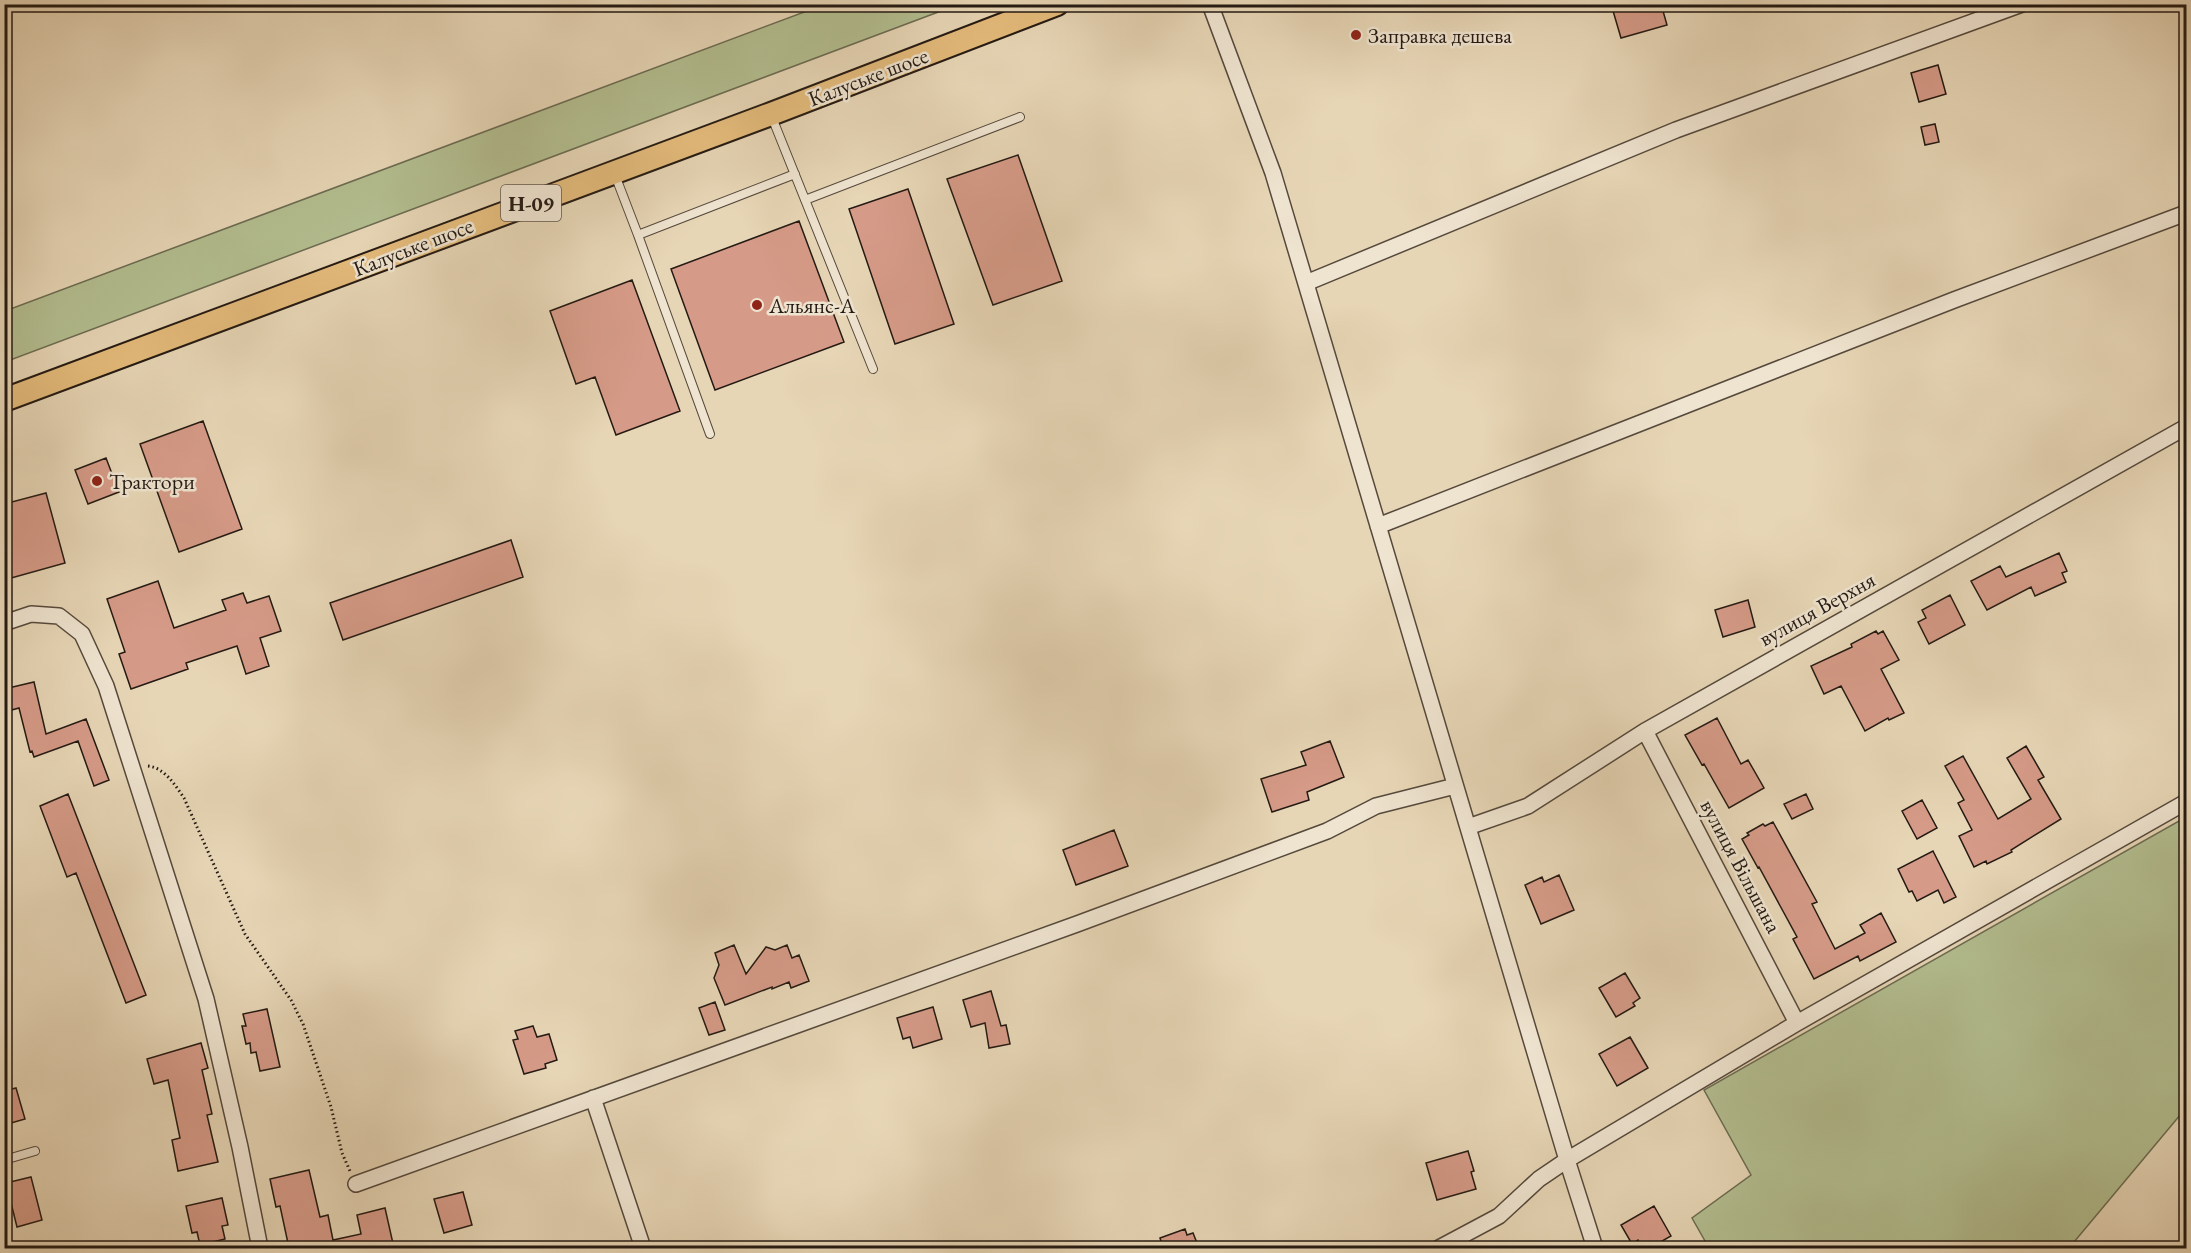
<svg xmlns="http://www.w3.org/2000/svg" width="2191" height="1253" viewBox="0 0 2191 1253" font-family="'EB Garamond',serif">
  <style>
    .green { fill: #b3be90; stroke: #6c6c52; stroke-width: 1.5 }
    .building { fill: #d69b88; stroke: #241a13; stroke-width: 1.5 }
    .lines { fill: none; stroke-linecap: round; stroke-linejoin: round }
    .lane-casing { stroke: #55493c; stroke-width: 10 }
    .street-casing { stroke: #55493c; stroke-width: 18 }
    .primary-casing { stroke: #241a13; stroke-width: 26 }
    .path { stroke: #241a13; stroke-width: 3; stroke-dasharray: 1.5 3; stroke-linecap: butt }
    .lane { stroke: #efe4d0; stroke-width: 8 }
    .street { stroke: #efe4d0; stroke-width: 15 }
    .primary { stroke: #e4bb7b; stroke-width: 22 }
    .poi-dot { fill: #8f2418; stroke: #efe4d0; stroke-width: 2 }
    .labels { text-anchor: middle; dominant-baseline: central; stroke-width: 5; stroke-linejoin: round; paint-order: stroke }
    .shield { fill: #efe4d0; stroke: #61574c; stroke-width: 1.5 }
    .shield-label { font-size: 21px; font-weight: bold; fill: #241a13 }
    .poi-label { font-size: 22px; fill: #241a13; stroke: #efe4d0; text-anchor: start }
    .street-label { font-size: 22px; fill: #241a13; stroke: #efe4d0 }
  </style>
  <rect width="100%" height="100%" fill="#e7d6b6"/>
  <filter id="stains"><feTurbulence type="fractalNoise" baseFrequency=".00333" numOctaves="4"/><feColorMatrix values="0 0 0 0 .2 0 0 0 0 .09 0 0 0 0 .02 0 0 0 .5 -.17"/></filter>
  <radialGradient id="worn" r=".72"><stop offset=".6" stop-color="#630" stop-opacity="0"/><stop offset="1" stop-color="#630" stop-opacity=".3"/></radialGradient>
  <path class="green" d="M823,5H957L5,362V311Z
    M2186,817V1108L2069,1248H1709L1692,1218L1751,1175L1704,1090Z"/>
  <path class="building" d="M1611,4H1661L1667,25L1621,38Z
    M1938,65L1946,94L1919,102L1911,73Z
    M1935,124L1939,142L1925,145L1921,127Z
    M1018,155L1062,281L993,305L947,179Z
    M908,189L954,324L895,344L849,209Z
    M799,221L844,342L715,390L671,269Z
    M632,280L680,411L616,435L595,377L576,384L550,311Z
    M203,421L242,529L179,552L140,444Z
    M106,458L119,492L88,504L75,470Z
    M46,493L65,563L4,580V504Z
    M511,540L523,577L343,640L330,603Z
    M2059,553L2067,571L2062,573L2066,582L2035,596L2031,587L1987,610L1971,581L2000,566L2006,577Z
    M158,581L174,628L226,610L222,600L243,593L247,603L269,596L281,631L260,638L269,666L246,674L237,646L186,663L188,669L131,689L119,654L125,652L107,599Z
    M1950,595L1965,625L1929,644L1918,622L1926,618L1922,610Z
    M1748,600L1755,627L1723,637L1715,610Z
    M1876,631L1878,634L1883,631L1899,660L1881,669L1904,713L1889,720L1888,718L1865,731L1841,686L1824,694L1811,666L1852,647L1851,644Z
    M34,682L46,734L86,719L109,780L94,786L78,741L34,757L32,751L30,752L19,708L8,711L4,689Z
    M1717,718L1741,764L1748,760L1764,788L1729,808L1704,764L1702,765L1685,735Z
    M1330,741L1344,777L1307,792L1309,800L1272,812L1261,779L1306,765L1301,752Z
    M2026,746L2044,777L2038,780L2061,819L2011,850L2012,852L1987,864L1986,861L1974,867L1959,836L1972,830L1958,803L1964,800L1945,766L1963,756L1998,819L2031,799L2007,758Z
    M68,794L146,995L126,1003L76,873L67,877L40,806Z
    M1806,794L1813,809L1792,819L1784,804Z
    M1922,800L1937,828L1917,839L1902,811Z
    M1773,822L1817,902L1812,904L1835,949L1865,933L1860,925L1881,913L1896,942L1860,961L1858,956L1814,979L1793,939L1797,937L1759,867L1758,868L1742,839L1749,835L1747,833L1763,824L1765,826Z
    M1114,830L1128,866L1076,885L1063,850Z
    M1933,851L1956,897L1944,903L1938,890L1917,901L1912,891L1909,892L1898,869Z
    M1559,875L1574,910L1541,924L1525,885L1542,877L1544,882Z
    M734,945L746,974L766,947L775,950L787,945L792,958L799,955L809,981L791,988L789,982L772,989V987L725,1005L714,978L719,965L715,953Z
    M1625,973L1640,998L1633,1003L1635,1006L1616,1017L1599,988Z
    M991,991L1001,1026L1006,1025L1010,1044L989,1048L985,1023L971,1027L963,1000Z
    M715,1002L725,1030L709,1035L699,1008Z
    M933,1007L942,1039L913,1048L910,1037L903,1039L897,1018Z
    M267,1009L280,1067L260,1071L256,1052L251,1053L250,1043L246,1044L242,1026H246L243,1014Z
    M533,1026L537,1037L549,1034L557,1060L545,1064L546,1068L524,1074L513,1040L518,1039L515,1031Z
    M1630,1037L1648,1068L1617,1086L1599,1054Z
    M201,1043L208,1068L202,1070L212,1114L207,1115L218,1162L178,1171L172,1140L180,1138L168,1080L154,1084L147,1059Z
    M16,1088L25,1119L4,1125V1091Z
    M1468,1151L1474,1171L1471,1172L1476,1189L1437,1200L1426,1163Z
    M309,1170L320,1217L328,1215L333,1240L361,1234L357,1215L385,1208L394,1248H289L280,1206L276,1207L270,1179Z
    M31,1177L42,1220L17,1227L6,1183Z
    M463,1192L472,1225L444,1233L434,1199Z
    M222,1198L228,1225L222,1226L225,1239L200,1245L197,1232L192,1233L186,1206Z
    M1654,1206L1671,1236L1650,1248H1643L1638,1240L1632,1244L1621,1225Z
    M1185,1229L1187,1235L1193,1233L1199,1248H1156L1162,1245L1160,1238Z"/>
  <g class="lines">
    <defs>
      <path id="lane" d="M771,115L873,369
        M615,175L638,235
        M805,200L1020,117
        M710,434L638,235L795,174
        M4,1160L35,1151"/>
      <path id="street" d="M1210,4L1273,173L1567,1160L1595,1248
        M1306,283L1676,130L2022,4
        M1378,526L1954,300L2186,213
        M4,623L31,614L59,616L82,634L106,686L206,999L240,1147L260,1248
        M1645,731L1797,1023
        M1468,827L1528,806L1645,731L2186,427
        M593,1098L643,1248
        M356,1184L1077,924L1327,831L1376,806L1455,786
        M1439,1248L1499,1216L1539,1179L1567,1160L1797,1023L2186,802"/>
      <path id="primary" d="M4,400L771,114L1057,4"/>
    </defs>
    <use href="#lane" class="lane-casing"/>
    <use href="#street" class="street-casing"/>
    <use href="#primary" class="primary-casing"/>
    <path class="path" d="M148,766C165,768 175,785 184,798L245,934L291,1000L303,1024L331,1107L342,1153L350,1171"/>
    <use href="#lane" class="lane"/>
    <use href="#street" class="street"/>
    <use href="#primary" class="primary"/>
  </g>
  <g class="poi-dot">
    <circle cx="1356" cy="35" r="6"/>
    <circle cx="757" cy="305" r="6"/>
    <circle cx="97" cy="481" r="6"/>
  </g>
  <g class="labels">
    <rect class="shield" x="501" y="185" width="60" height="36" rx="4.5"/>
    <g class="shield-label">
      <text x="531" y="203">Н-09</text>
    </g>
    <g class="poi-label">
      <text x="1368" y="35">Заправка дешева</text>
      <text x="769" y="305">Альянс-А</text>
      <text x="109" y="481">Трактори</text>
    </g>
    <g class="street-label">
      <text transform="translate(868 77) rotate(-21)">Калуське шосе</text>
      <text transform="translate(413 247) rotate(-21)">Калуське шосе</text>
      <text transform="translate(1817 609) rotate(-29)">вулиця Верхня</text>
      <text transform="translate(1741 866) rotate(62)">вулиця Вільшана</text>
    </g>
  </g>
  <rect width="2191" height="1253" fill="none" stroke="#e7d6b6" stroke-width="24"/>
  <rect x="6" y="6" width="2179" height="1241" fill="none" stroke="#241a13" stroke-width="3"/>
  <rect x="12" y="12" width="2167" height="1229" fill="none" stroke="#241a13" stroke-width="1.5"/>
  <rect width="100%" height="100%" filter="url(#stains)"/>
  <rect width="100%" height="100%" fill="url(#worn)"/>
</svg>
